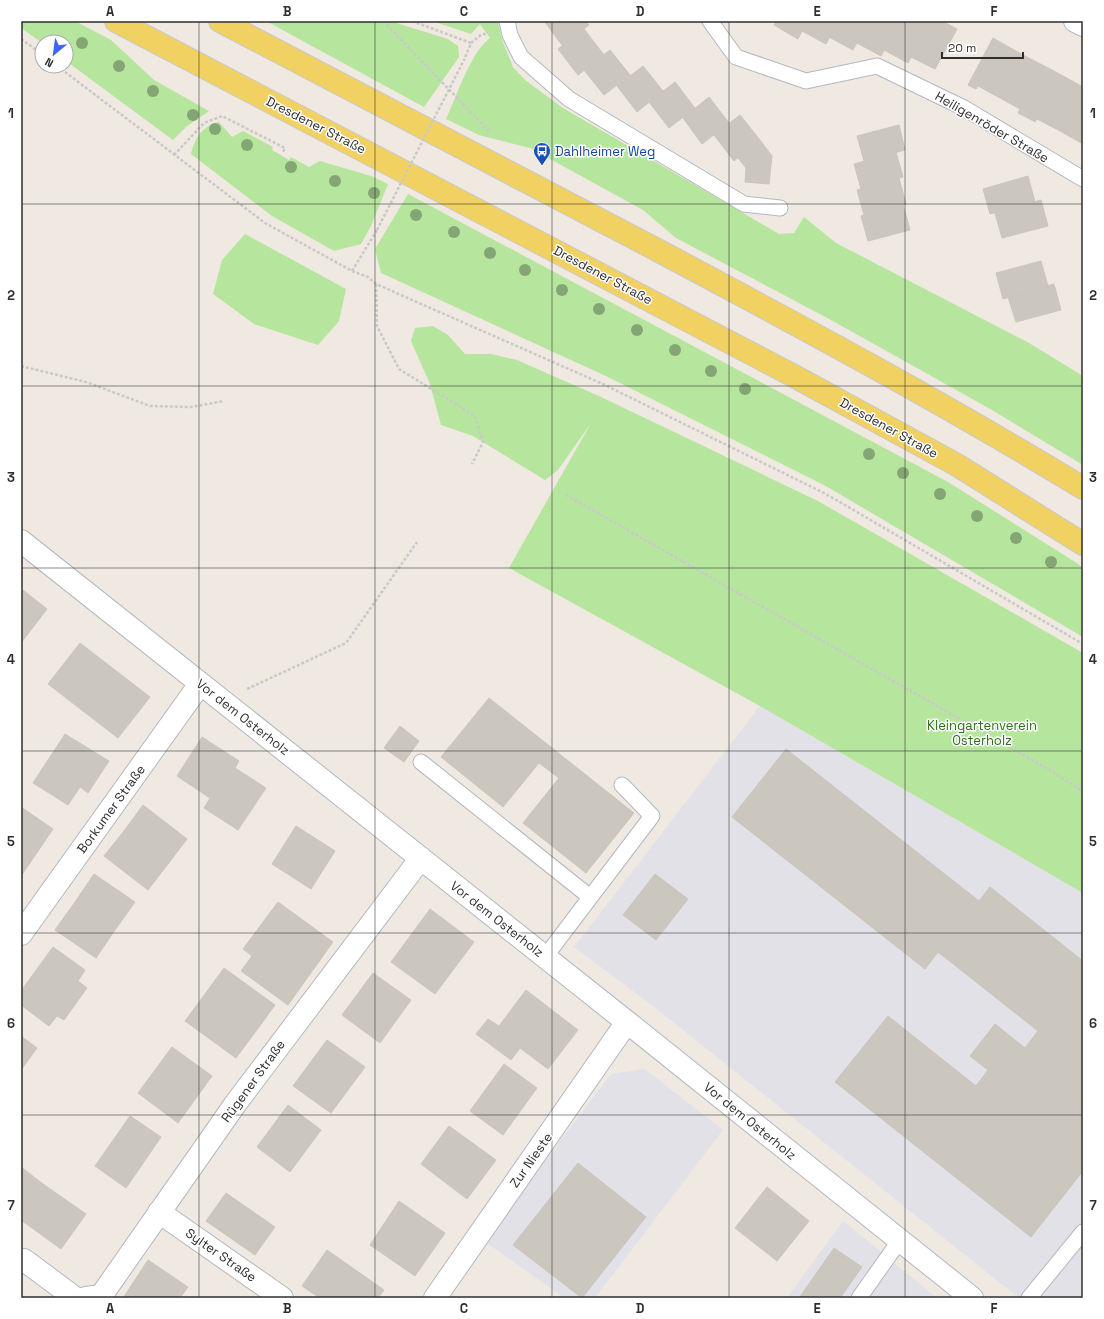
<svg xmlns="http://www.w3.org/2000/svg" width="1104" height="1319" viewBox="0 0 1104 1319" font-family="'Space Grotesk',sans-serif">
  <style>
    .industrial { fill: #e3e1e8 }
    .green { fill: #b6e59e }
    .building { fill: #cbc7bf; stroke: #cbc5ba }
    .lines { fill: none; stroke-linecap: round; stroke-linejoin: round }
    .lane-casing { stroke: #b4b7c1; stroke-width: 17 }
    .street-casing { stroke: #b4b7c1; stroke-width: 24 }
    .primary-casing { stroke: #c9c9c9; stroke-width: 24 }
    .path { stroke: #c9c9c9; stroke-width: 2.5; stroke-dasharray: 3 2; stroke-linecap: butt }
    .lane { stroke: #fff; stroke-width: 15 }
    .street { stroke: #fff; stroke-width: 22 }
    .primary { stroke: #f2d163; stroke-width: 22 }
    .path-bridge { stroke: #c9c9c9; stroke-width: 2.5; stroke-dasharray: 3 2; stroke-linecap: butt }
    .tree { fill: #84a574 }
    .grid { fill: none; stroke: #2e2e2e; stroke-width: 1; stroke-opacity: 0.55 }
    .labels { text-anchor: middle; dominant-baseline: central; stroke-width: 3; stroke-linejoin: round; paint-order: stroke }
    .street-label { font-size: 13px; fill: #2e2e2e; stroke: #fff }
    .transit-label { font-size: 13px; fill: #164399; stroke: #fff; text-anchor: start }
    .park-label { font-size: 13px; fill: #2c6e1b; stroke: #fff }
    .neatline { fill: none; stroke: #2e2e2e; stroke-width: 1.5 }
    .grid-label { font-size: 13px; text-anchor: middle; font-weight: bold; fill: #2e2e2e }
  </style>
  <rect width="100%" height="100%" fill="#efe9e1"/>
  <path class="industrial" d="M760,706L1083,893V1298H1019L653,1006L574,947Z
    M645,1069L723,1130L595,1298H564L484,1241L611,1074Z
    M843,1221L937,1298H787Z"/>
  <path class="green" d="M21,21H75L111,40L154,80L209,111L186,127L173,140L66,61V42H42V43L21,28Z
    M266,21H390L448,39L458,46L459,57L424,107Z
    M432,21H498L502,40L513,67L525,80L563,108L779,234L794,233L804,217L836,243L1029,343L1083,376V465L992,410L831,320L676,238L643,210L530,148L479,135L446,119C457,96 470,53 490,38L480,24L471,34Z
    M219,122L232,137L243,131L273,147L272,150L289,160L291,157L309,167L320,161L371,176L388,184L371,226L361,244L334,251L272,216L191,154C195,138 202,126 219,122Z
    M408,194L948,482L1083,567V637L824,485L608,377L381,273L375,249Z
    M245,234L346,289L339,321L318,345L254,324L213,294L222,260Z
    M433,326L448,335L465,354H491L517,360L601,397L818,501L1083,653V893L760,706L509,568L591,423L558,470L545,480L473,436L441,425L430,384L411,341L415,328Z"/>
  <path class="building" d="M544,21H586L589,25L562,45Z
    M777,21H807L798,39L774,25Z
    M807,21H838L826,44L802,31Z
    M838,21H869L853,50L829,37Z
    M869,21H900L881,56L857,43Z
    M900,21L930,22L908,63L884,50Z
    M931,21H942L957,29L935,69L911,57Z
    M584,29L604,55L578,75L558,49Z
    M993,38L1023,55L1000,98L978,86L976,89L968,85Z
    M610,50L630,75L604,95L584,70Z
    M1023,55L1054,71L1028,118L1018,113L1020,109L1000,98Z
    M643,66L663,91L637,112L617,86Z
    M1054,71L1083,87L1060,131L1037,119L1035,122L1028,118Z
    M675,82L695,108L669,128L649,102Z
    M1083,89V144L1060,131Z
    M709,97L729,123L702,144L683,118Z
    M740,115L760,140L734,161L714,135Z
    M899,125L905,150L864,161L857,136Z
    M760,140L772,156L769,184L745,182L746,168L738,158Z
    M896,152L903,177L861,189L854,164Z
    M1028,176L1035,202L990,214L983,189Z
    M899,178L906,204L864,215L857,190Z
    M1041,200L1048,226L1002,238L995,213Z
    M903,204L910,230L868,241L861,216Z
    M1041,261L1048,286L1003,299L996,273Z
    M1054,284L1061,310L1016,322L1008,297Z
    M23,590L47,609L21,643V593Z
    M80,643L150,697L118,738L48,684Z
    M489,698L634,813L586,873L523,823L559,778L539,763L503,807L441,757Z
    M400,726L419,741L404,762L384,748Z
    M65,734L109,761L88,793L80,787L68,805L33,783Z
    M202,737L239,761L235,768L266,788L238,830L204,808L210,798L177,776Z
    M786,749L979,901L990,887L1083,961V1171L1031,1237L835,1082L888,1016L976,1086L988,1070L970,1056L995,1024L1025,1048L1038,1031L938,952L925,969L732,817Z
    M143,805L187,839L168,864L124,831Z
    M21,807L53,829L21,876Z
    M296,826L335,851L311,889L272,864Z
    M124,831L168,864L148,890L104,856Z
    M94,874L135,902L115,930L75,902Z
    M655,874L688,899L656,940L623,915Z
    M75,902L115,930L96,958L55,930Z
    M278,902L333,942L288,1005L241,971L252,956L243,949Z
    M430,909L474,942L435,994L391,962Z
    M53,947L85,970L78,981L87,988L64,1020L57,1016L49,1026L21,1005V991Z
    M224,968L275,1005L256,1031L205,994Z
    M373,973L411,1000L380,1043L342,1015Z
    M526,990L578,1030L548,1069L496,1030Z
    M205,994L256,1031L236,1058L185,1021Z
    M488,1019L499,1026L496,1030L520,1048L511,1060L476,1034Z
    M21,1036L37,1048L21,1070Z
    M327,1040L365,1067L331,1113L293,1086Z
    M172,1047L212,1076L178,1123L138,1093Z
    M504,1064L537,1088L503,1135L470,1111Z
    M288,1105L321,1130L290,1172L257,1147Z
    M130,1116L161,1137L126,1188L95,1166Z
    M449,1126L496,1160L467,1199L421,1164Z
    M578,1163L646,1217L582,1298L513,1245Z
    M21,1167L43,1184L24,1211L21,1209Z
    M43,1184L86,1214L61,1249L21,1220V1215Z
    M767,1187L809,1221L777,1261L735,1228Z
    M226,1193L275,1227L255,1255L206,1221Z
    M399,1201L445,1233L415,1276L370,1245Z
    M834,1248L862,1267L840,1298H799Z
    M327,1250L384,1290L378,1298H320L302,1286Z
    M148,1260L188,1287L180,1298H123Z"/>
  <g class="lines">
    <defs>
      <path id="lane" d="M507,21L510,35L521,57L569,99L744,204L780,208
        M710,21L736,57L806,81L877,66L964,108L1083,179
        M421,762L590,897
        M545,957L652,816L622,785
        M859,1298L900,1240
        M1029,1298L1083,1232"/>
      <path id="street" d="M1075,21L1083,25
        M21,541L627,1022L972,1298
        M21,934L200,684
        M159,1212L282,1298
        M24,1260L75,1298
        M86,1298L101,1296L236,1103L421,858
        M435,1298L627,1022"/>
      <path id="primary" d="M116,21L794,376L957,465L1083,544
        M220,21C367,97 514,174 661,252C804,328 945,404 1083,488"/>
    </defs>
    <use href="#lane" class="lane-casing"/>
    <use href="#street" class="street-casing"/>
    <use href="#primary" class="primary-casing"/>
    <path class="path" d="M383,21L489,131
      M412,21L471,43L464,60
      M21,39L42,54
      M471,43L482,34H488
      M57,66L265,223L352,271L368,277L376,284L605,385L826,494L1083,644
      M174,155L204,123L222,116L285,148L283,152
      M352,271L377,230
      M376,284L377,326L399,369L475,416L483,442L472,464
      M21,366L86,382L150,406L191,407L224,401
      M566,495L1048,769L1083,791
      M247,689L346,643L417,542"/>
    <use href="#lane" class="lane"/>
    <use href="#street" class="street"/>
    <use href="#primary" class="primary"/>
    <path class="path-bridge" d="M377,230L464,60"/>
  </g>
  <g class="tree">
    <circle cx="82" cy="43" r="6"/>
    <circle cx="119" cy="66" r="6"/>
    <circle cx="153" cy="91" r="6"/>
    <circle cx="193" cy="115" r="6"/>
    <circle cx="215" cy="129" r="6"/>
    <circle cx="247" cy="145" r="6"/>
    <circle cx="291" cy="167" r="6"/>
    <circle cx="335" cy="181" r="6"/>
    <circle cx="374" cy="193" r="6"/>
    <circle cx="416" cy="215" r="6"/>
    <circle cx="454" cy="232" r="6"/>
    <circle cx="490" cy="253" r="6"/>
    <circle cx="525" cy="270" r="6"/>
    <circle cx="562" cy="290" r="6"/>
    <circle cx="599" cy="309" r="6"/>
    <circle cx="637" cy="330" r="6"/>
    <circle cx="675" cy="350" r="6"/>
    <circle cx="711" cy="371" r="6"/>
    <circle cx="745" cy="389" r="6"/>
    <circle cx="869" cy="454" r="6"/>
    <circle cx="903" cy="473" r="6"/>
    <circle cx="940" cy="494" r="6"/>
    <circle cx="977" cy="516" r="6"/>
    <circle cx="1016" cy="538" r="6"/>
    <circle cx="1051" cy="562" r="6"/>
  </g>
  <path class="grid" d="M199,21V1298M375,21V1298M552,21V1298M729,21V1298M905,21V1298M21,204H1083M21,386H1083M21,568H1083M21,751H1083M21,933H1083M21,1115H1083"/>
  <defs>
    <symbol id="bus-pin" viewBox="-11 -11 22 30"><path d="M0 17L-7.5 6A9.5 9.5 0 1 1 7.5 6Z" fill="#1a4fb4" stroke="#fff"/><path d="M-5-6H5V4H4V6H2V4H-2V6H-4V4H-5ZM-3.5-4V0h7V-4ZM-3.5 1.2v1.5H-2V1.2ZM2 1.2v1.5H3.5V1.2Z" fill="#fff"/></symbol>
  </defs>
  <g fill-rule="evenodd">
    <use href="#bus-pin" x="532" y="141" width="20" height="27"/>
  </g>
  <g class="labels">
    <g class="street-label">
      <text transform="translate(316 125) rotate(27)">Dresdener Straße</text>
      <text transform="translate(992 127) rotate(30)">Heiligenröder Straße</text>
      <text transform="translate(603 275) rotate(28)">Dresdener Straße</text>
      <text transform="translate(889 428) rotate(29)">Dresdener Straße</text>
      <text transform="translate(243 717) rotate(38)">Vor dem Osterholz</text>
      <text transform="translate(111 809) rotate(-54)">Borkumer Straße</text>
      <text transform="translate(497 919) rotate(38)">Vor dem Osterholz</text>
      <text transform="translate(253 1081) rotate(-54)">Rügener Straße</text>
      <text transform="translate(750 1121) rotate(39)">Vor dem Osterholz</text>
      <text transform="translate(531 1160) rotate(-55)">Zur Nieste</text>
      <text transform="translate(221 1255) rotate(35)">Sylter Straße</text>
    </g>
    <g class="transit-label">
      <text x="555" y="151">Dahlheimer Weg</text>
    </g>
    <g class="park-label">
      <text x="982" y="725">Kleingartenverein<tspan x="982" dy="15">Osterholz</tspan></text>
    </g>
  </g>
  <rect width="1104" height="1319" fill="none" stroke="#ffffff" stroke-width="44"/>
  <g transform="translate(54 54) rotate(209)"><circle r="19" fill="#ffffff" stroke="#ababab"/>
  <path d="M0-3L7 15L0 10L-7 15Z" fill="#4264fb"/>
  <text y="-6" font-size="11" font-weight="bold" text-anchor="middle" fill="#2e2e2e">N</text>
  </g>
  <path d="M942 52v6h81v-6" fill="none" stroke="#2e2e2e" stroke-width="2"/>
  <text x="948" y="52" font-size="12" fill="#2e2e2e" stroke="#ffffff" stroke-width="3" paint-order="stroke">20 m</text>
  <rect x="22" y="22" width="1060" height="1275" class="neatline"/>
  <g class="grid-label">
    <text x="110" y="16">A</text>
    <text x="287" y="16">B</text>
    <text x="464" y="16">C</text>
    <text x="640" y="16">D</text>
    <text x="817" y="16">E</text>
    <text x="994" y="16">F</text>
    <text x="11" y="118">1</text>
    <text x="1093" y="118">1</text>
    <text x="11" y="300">2</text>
    <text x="1093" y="300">2</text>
    <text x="11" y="482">3</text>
    <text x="1093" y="482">3</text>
    <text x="11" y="664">4</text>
    <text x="1093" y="664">4</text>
    <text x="11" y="846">5</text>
    <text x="1093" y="846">5</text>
    <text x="11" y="1028">6</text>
    <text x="1093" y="1028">6</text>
    <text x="11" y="1210">7</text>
    <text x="1093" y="1210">7</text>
    <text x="110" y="1313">A</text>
    <text x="287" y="1313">B</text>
    <text x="464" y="1313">C</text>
    <text x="640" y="1313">D</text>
    <text x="817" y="1313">E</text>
    <text x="994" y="1313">F</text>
  </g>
</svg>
